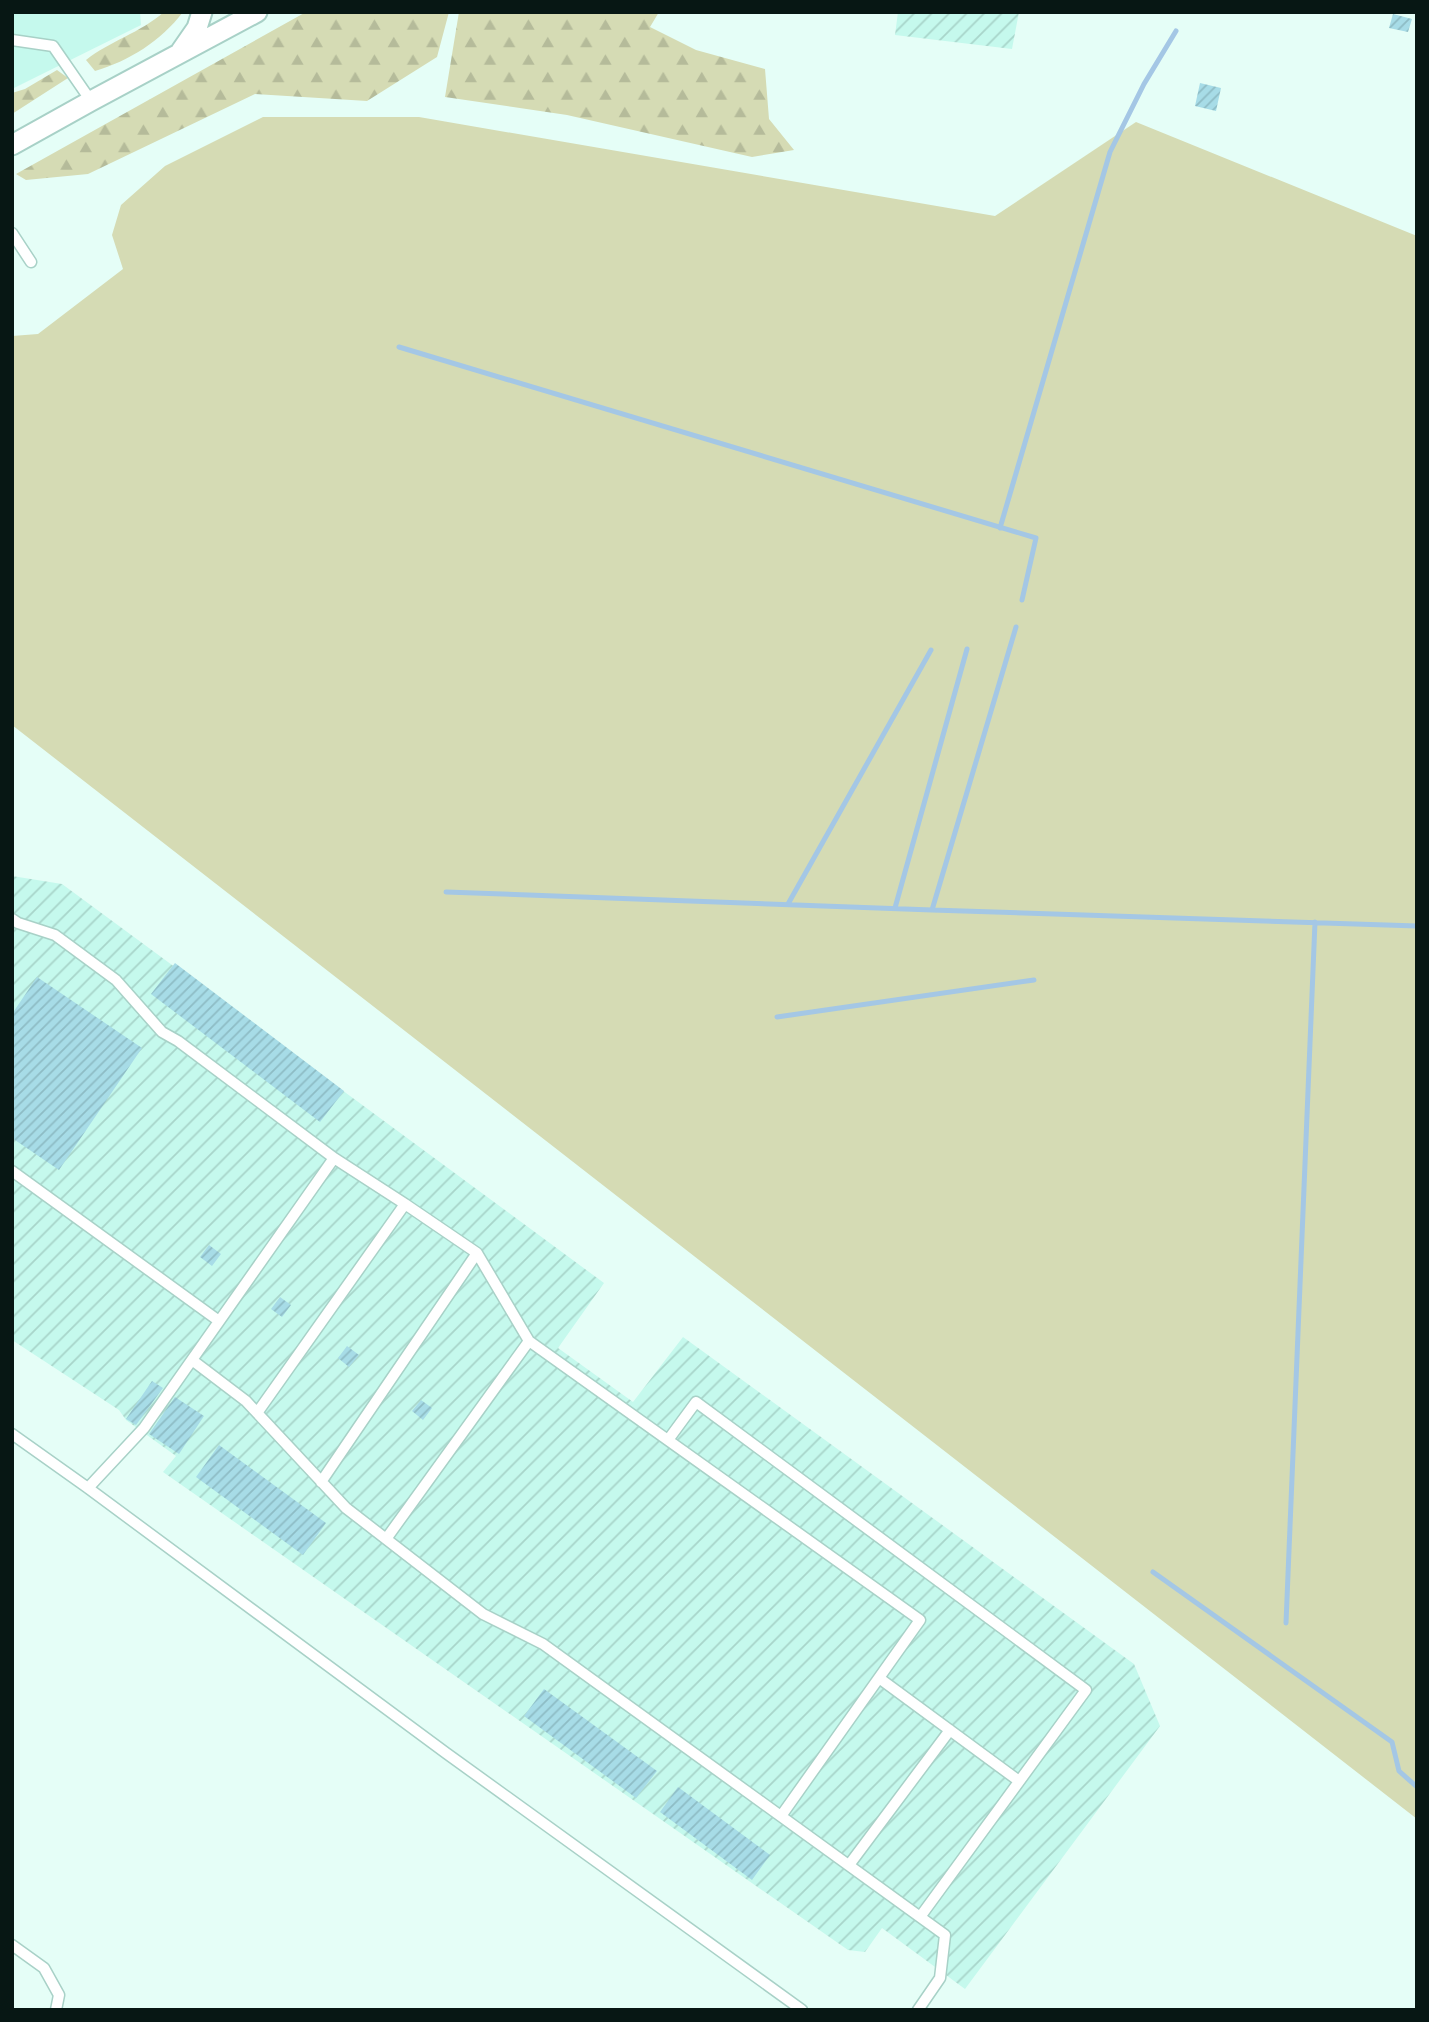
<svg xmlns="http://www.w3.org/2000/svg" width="1429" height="2022" viewBox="0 0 1429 2022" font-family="Montserrat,sans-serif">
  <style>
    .built { fill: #c5f9ed }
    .industrial { fill: url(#industrial-furrows) }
    .grass { fill: #d5dbb4 }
    .forest { fill: url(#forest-firs) }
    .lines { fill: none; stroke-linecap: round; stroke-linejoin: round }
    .stream { stroke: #a4c7e5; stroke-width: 5 }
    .building { fill: url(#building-hatch) }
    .lane-casing { stroke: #a8d1c7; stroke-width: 13 }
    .street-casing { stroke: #a8d1c7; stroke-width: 23 }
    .lane { stroke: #fff; stroke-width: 10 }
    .street { stroke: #fff; stroke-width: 19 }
  </style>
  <defs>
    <pattern id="industrial-furrows" width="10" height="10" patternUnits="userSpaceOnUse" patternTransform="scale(1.75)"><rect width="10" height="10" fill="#c5f9ed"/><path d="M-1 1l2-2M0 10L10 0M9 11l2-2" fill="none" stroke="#a8d5ca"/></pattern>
    <pattern id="forest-firs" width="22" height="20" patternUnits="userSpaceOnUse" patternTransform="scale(1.75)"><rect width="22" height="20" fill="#d5dbb4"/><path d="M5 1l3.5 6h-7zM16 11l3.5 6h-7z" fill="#b5bb9a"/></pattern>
    <pattern id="building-hatch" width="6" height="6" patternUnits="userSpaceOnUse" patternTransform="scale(1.75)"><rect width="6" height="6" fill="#a7dce7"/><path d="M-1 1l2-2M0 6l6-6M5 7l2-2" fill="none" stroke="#8ebcc5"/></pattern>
  </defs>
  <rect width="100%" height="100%" fill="#e5fef7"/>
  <path class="built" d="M12,12H140L141,25L12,89Z"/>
  <path class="industrial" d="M898,12H1019L1012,49L895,35Z
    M12,876L62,884L604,1283L558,1348L633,1402L683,1337L1134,1664L1160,1726L965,1989L882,1928L865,1952L848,1950L163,1472L176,1456L126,1420L119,1410L12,1340Z"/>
  <path class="grass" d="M263,117H419L995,216L1136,122L1417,236V1819L12,725V336L38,334L123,269L112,235L121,205L165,166Z"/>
  <path class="forest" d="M164,12H183C161,41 129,61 95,71L86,60C110,41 140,33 164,12Z
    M306,12H449L437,57L367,101L255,94L88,174L26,180L16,174Z
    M459,12H659L650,27L696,50L765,69L769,119L794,150L752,157L567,115L445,97Z
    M57,70L68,78L12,114V93L25,89Z"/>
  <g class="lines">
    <path class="stream" d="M399,347L1036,538L1022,600
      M1000,528L1110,152L1144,84L1176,31
      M1016,627L932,910L1417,926
      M446,892L932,910
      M788,904L931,650
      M895,908L967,649
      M777,1017L1034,980
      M1153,1572L1392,1742L1399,1771L1417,1787
      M1286,1623L1315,922"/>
  </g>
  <path class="building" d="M1393,14L1412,19L1408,32L1389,28Z
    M1200,83L1221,88L1216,111L1195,106Z
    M175,963L344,1091L320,1122L151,994Z
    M37,977L142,1048L59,1170L12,1138V1014Z
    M209,1245L221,1254L212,1266L200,1257Z
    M280,1297L291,1305L282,1317L271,1309Z
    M347,1346L359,1355L349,1367L338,1358Z
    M152,1381L163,1388L136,1425L126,1419Z
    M175,1397L204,1416L179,1454L149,1434Z
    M421,1400L432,1408L423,1420L412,1411Z
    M219,1445L326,1523L303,1555L196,1477Z
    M544,1689L657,1771L636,1798L524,1716Z
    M678,1787L770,1855L752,1880L660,1812Z"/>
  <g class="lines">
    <defs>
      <path id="lane" d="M12,40L53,46L91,101
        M12,233L31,262
        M12,919L18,923L55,935L116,980L162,1032L178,1041L334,1158L144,1428L88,1488
        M334,1158L405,1204L477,1253L529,1341L920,1620L781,1816
        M12,1171L219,1321
        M192,1360L246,1401L346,1508L483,1614L543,1644L945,1935L940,1978L918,2010
        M257,1413L405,1204
        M12,1434L88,1488L446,1753L802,2010
        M668,1440L696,1402L1086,1690L920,1917
        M321,1482L477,1253
        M386,1539L529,1341
        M879,1678L1019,1781
        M849,1865L950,1730
        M12,1945L44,1968L59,1995L56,2010"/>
      <path id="street" d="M181,51L197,28L202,12
        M12,145L91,101L257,12"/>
    </defs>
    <use href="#lane" class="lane-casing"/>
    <use href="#street" class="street-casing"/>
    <use href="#lane" class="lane"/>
    <use href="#street" class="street"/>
  </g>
  <rect width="1429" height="2022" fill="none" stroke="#071714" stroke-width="28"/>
</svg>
